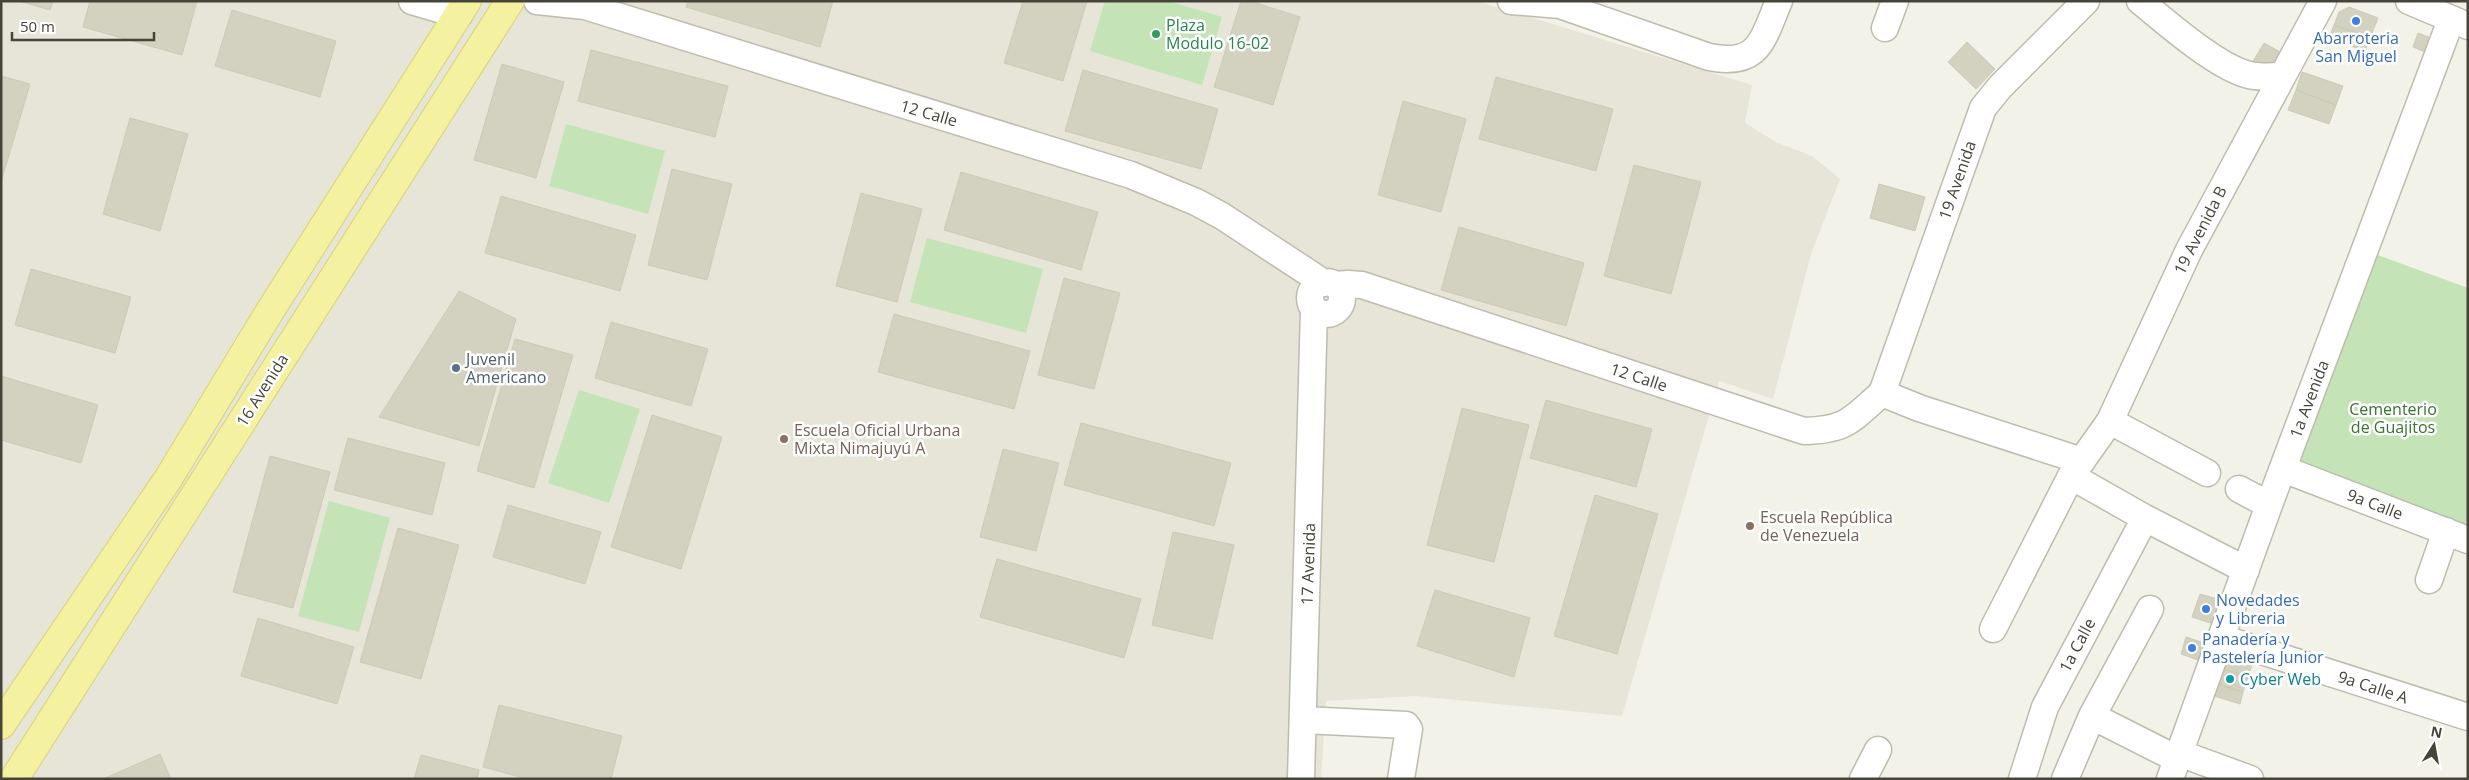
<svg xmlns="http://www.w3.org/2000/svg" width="2469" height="780" viewBox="0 0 2469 780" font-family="'Open Sans',sans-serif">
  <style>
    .residential { fill: #e6e5d8 }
    .green { fill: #c4e3b7 }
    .building { fill: #d3d1c0; stroke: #cdcab4 }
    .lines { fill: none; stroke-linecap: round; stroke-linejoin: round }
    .minor-casing { stroke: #bdbcad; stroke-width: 29 }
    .major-casing { stroke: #d8d373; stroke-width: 30 }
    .minor { stroke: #fff; stroke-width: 26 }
    .major { stroke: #f4f1a1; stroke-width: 28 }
    .shop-dot { fill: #3f7fe0; stroke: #fff; stroke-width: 2 }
    .leisure-dot { fill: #2e9e5b; stroke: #fff; stroke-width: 2 }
    .service-dot { fill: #5c6f8a; stroke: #fff; stroke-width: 2 }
    .education-dot { fill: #8d6e63; stroke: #fff; stroke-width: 2 }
    .culture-dot { fill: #0f9aa8; stroke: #fff; stroke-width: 2 }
    .labels { text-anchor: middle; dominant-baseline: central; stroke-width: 5; stroke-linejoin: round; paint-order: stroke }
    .leisure-label { font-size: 16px; fill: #27864d; stroke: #fff; text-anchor: start }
    .shop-label { font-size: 16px; fill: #366cbe; stroke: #fff; text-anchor: start }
    .street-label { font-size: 16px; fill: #464438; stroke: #fff }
    .service-label { font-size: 16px; fill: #4e5e75; stroke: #fff; text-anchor: start }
    .park-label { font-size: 16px; fill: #397231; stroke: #fff }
    .education-label { font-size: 16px; fill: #785e54; stroke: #fff; text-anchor: start }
    .culture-label { font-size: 16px; fill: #0d838f; stroke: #fff; text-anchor: start }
  </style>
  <rect width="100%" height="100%" fill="#f3f2e9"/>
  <path class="residential" d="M1,1H1477L1752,85L1745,123L1776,142L1812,156L1840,179L1811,254L1773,399L1719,381L1622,716L1415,696L1326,701L1321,779H1Z"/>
  <path class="green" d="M1105,1H1168L1222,17L1202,85L1090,51Z
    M566,124L665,151L648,214L549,186Z
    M927,238L1043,269L1026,333L910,302Z
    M2375,254L2468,288V527L2298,465Z
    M579,390L640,409L609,503L548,483Z
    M329,501L390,518L359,632L298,616Z"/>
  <path class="building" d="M19,1H53L50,10Z
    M90,1H197L182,55L83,27Z
    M688,1H833L820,47L686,7Z
    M1023,1H1087L1063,81L1004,63Z
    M1241,1H1250L1300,17L1273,105L1214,87Z
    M2349,7L2378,18L2370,38L2334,25L2339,12Z
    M232,10L336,41L320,97L215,66Z
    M2334,25L2370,38L2365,51L2329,38Z
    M2418,33L2436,40L2430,54L2413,47Z
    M1967,42L1995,69L1976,89L1948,62Z
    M2264,43L2282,53L2270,73L2252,63Z
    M591,50L728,86L715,137L578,101Z
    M502,64L564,82L536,178L474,160Z
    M1083,70L1218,109L1201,169L1065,131Z
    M2302,72L2343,86L2336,105L2296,90Z
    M1,76L30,84L1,182Z
    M1496,77L1613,109L1596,171L1479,139Z
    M2296,90L2336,105L2329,124L2288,110Z
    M1403,101L1466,119L1441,212L1378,195Z
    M130,118L188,134L160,231L103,214Z
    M1634,165L1701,182L1671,294L1604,276Z
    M672,169L732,184L707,280L648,265Z
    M961,172L1098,212L1081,270L944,230Z
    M1879,184L1925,197L1915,231L1870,218Z
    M861,193L922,209L897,302L836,286Z
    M501,196L636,235L620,291L485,253Z
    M1459,227L1584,263L1566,326L1441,290Z
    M31,269L131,297L115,353L15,325Z
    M1064,278L1120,293L1094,389L1038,375Z
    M459,291L516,319L479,446L379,417Z
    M894,314L1030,351L1014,409L878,372Z
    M611,322L708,349L691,406L595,378Z
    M515,339L573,355L534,488L477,471Z
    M1,376L98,405L81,463L1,440Z
    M1546,400L1652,429L1636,487L1530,458Z
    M1462,408L1529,425L1494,562L1427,545Z
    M652,415L722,437L681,569L611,547Z
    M1081,423L1231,463L1214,526L1064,485Z
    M348,438L445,463L432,515L334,490Z
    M1003,449L1059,463L1036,551L980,537Z
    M270,456L330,472L293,608L233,592Z
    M1595,495L1658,514L1617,654L1554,636Z
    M508,505L601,532L585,584L493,557Z
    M398,528L459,545L421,679L360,662Z
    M1173,532L1234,545L1212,639L1152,625Z
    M997,559L1141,599L1124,658L980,617Z
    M1435,590L1530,618L1514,677L1417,646Z
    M2200,594L2221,600L2213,624L2192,617Z
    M258,618L354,647L337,704L241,676Z
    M2186,637L2204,643L2198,660L2181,654Z
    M2221,652L2253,662L2248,677L2217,667Z
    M2217,667L2248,677L2243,692L2212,682Z
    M2212,682L2243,692L2240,704L2208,694Z
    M499,705L622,736L611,779H527L483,767Z
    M160,754L171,779H103Z
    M421,755L479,770L477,779H414Z"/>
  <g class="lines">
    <defs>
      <path id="minor" d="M412,1L459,15
        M537,1L585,6L1131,175L1196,202L1222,216L1324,283
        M1511,1L1560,5L1709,57C1759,67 1762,41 1779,1
        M2140,1C2166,22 2223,73 2255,76C2263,77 2273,76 2282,76
        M2409,1L2468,26
        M1885,28L1895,1
        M1310 298a16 16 0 1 1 32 0a16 16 0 1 1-32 0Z
        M1335,285L1348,284L1362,285L1804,431C1847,430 1851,420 1882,393
        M1882,393L1983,108L2000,87L2086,1
        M1882,393L1919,408L2082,461
        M2110,421L2207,473
        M2283,469L2468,540
        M2071,476L2145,518L2246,570
        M2239,489L2269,505
        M2429,580L2446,531
        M2150,609L2092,716L2177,759
        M1993,629L2071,476L2110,421L2189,250L2323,1
        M2221,638L2468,717
        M1304,720L1406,725L1409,729L1401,779
        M2179,753L2250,779
        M1301,779L1314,309
        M1863,779L1878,750
        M2022,779L2045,707L2145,518
        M2065,779L2092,716
        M2170,779L2269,505L2451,20"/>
      <path id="major" d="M1,725L168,479L270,311L467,1
        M14,779L510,1"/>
    </defs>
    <use href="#minor" class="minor-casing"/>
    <use href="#major" class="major-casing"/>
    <use href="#minor" class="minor"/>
    <use href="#major" class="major"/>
  </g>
  <g class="shop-dot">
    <circle cx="2356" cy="21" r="5"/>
    <circle cx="2206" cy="609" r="5"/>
    <circle cx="2192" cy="648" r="5"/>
  </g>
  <circle class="leisure-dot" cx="1156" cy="34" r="5"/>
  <circle class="service-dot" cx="456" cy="368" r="5"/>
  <g class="education-dot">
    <circle cx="784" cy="439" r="5"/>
    <circle cx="1750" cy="526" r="5"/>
  </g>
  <circle class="culture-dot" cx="2230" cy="679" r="5"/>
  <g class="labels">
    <g class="leisure-label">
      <text x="1166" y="25">Plaza<tspan x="1166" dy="18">Modulo 16-02</tspan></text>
    </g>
    <g class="shop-label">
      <text x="2356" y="38" text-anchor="middle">Abarroteria<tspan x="2356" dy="18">San Miguel</tspan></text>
      <text x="2216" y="600">Novedades<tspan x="2216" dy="18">y Libreria</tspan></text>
      <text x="2202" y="639">Panadería y<tspan x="2202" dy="18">Pastelería Junior</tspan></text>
    </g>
    <g class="street-label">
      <text transform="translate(929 113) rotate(16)">12 Calle</text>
      <text transform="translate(1957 180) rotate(-71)">19 Avenida</text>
      <text transform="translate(2200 230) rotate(-63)">19 Avenida B</text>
      <text transform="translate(1639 377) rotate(18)">12 Calle</text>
      <text transform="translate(262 390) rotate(-58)">16 Avenida</text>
      <text transform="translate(2309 399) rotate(-69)">1a Avenida</text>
      <text transform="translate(2375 504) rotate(21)">9a Calle</text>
      <text transform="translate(1308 564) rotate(-88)">17 Avenida</text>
      <text transform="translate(2077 645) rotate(-62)">1a Calle</text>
      <text transform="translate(2373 687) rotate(18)">9a Calle A</text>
    </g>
    <g class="service-label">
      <text x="466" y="359">Juvenil<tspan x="466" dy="18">Americano</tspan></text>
    </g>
    <g class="park-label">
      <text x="2393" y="409">Cementerio<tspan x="2393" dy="18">de Guajitos</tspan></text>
    </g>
    <g class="education-label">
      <text x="794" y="430">Escuela Oficial Urbana<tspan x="794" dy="18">Mixta Nimajuyú A</tspan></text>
      <text x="1760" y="517">Escuela República<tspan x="1760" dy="18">de Venezuela</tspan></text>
    </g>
    <g class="culture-label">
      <text x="2240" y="679">Cyber Web</text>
    </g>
  </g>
  <rect width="2469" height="780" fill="none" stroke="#464438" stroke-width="5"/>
  <g transform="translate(2434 745) rotate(11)" stroke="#ffffff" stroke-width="4" paint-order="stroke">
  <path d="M0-4L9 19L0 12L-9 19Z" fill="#464438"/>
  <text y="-8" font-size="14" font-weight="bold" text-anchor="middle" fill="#464438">N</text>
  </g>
  <path d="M12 32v8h142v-8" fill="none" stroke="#464438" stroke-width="2.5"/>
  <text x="20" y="32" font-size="15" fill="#464438" stroke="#ffffff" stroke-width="4" paint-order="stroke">50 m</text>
</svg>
